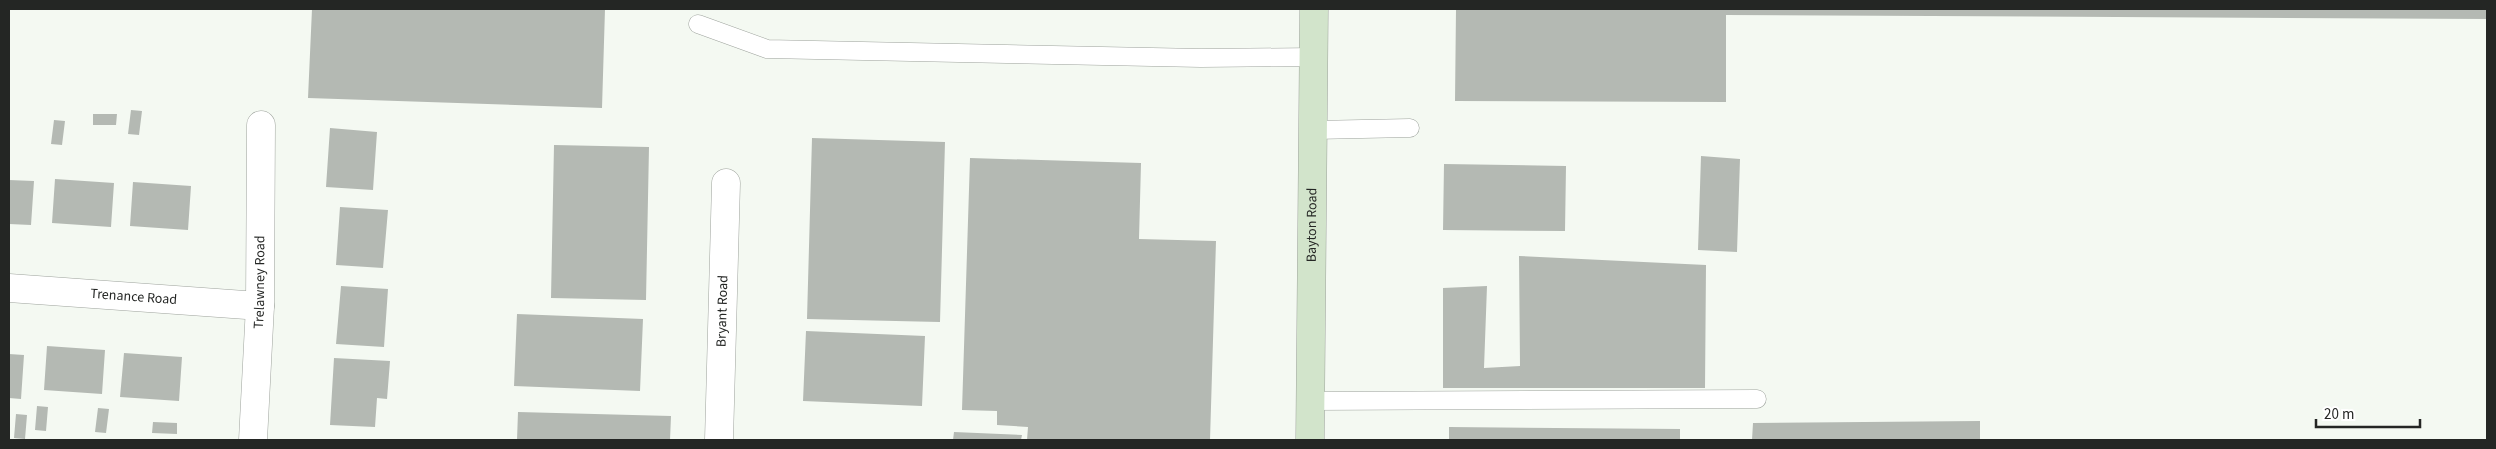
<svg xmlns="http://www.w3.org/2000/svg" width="2496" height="449" viewBox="0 0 2496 449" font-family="'Source Sans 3',sans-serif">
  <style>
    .building { fill: #b4b9b3 }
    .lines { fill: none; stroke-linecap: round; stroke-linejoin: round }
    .lane-casing { stroke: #9ea39d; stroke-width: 19 }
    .street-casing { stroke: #9ea39d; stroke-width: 29 }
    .secondary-casing { stroke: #9ea39d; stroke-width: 29 }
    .lane { stroke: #fff; stroke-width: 18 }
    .street { stroke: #fff; stroke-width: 28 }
    .secondary { stroke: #d2e4cb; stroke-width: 28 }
    .labels { text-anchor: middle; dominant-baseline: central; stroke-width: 5; stroke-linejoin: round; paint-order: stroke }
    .street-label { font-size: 14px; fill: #242624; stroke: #fff }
  </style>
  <rect width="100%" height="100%" fill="#f4f9f2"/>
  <path class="building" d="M312,9H605L602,108L308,98Z
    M1456,9H2487V19L1726,15V102L1455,101Z
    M131,110L142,111L139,135L128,134Z
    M93,114H117L116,125H93Z
    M54,120L65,121L62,145L51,144Z
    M330,128L377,132L373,190L326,187Z
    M812,138L945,142L940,322L807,319Z
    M554,145L649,147L646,300L551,298Z
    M1701,156L1740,159L1737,252L1698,250Z
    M970,158L1141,163L1139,239L1216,241L1210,440H1027L1028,427L997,425V411L962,410Z
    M1444,164L1566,166L1565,231L1443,230Z
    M55,179L114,183L111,227L52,223Z
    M9,180L34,181L31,225L9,224Z
    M133,182L191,186L188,230L130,226Z
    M340,207L388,210L383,268L336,265Z
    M1519,256L1706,265L1705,388H1443V288L1487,286L1484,368L1520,366Z
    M341,286L388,289L384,347L336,344Z
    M517,314L643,319L640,391L514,386Z
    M806,331L925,336L922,406L803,401Z
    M47,346L105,350L102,394L44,390Z
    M124,353L182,357L179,401L120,397Z
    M9,354L24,355L21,399L9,398Z
    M334,358L390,361L387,399L377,398L375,427L330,425Z
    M37,406L48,407L46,431L35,430Z
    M98,408L109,409L106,433L95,432Z
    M518,412L671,416L670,440H517Z
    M16,414L27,415L25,439L14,438Z
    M1980,421V440H1752L1753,423Z
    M153,422L177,423V434L152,433Z
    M1449,427L1680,429V440H1449Z
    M954,432L1022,435L1021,440H953Z"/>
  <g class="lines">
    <defs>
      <path id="lane" d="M698,24L767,49L1201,58L1314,57
        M1314,130L1410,128
        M1311,401L1757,399"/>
      <g id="street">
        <path id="s1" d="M9,288L260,306"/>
        <path id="s2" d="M253,440L260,306L261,125"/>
        <path id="s3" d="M719,440L726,183"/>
      </g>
      <g id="secondary">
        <path id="s4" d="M1310,440L1314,9"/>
      </g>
    </defs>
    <use href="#lane" class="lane-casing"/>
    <use href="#street" class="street-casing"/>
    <use href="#secondary" class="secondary-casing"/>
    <use href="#lane" class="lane"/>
    <use href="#street" class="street"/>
    <use href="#secondary" class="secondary"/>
  </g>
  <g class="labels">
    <g class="street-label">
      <text stroke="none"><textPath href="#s4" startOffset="215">Bayton Road</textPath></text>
      <text stroke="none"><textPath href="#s2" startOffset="158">Trelawney Road</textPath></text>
      <text stroke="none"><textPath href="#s1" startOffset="125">Trenance Road</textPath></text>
      <text stroke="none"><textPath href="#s3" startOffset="129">Bryant Road</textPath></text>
    </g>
  </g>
  <rect width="2496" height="449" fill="none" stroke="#242624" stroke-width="20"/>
  <path d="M2316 419v8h104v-8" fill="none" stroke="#242624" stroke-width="2.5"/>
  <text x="2324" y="419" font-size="15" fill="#242624" stroke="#ffffff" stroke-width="4" paint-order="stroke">20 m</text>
</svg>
